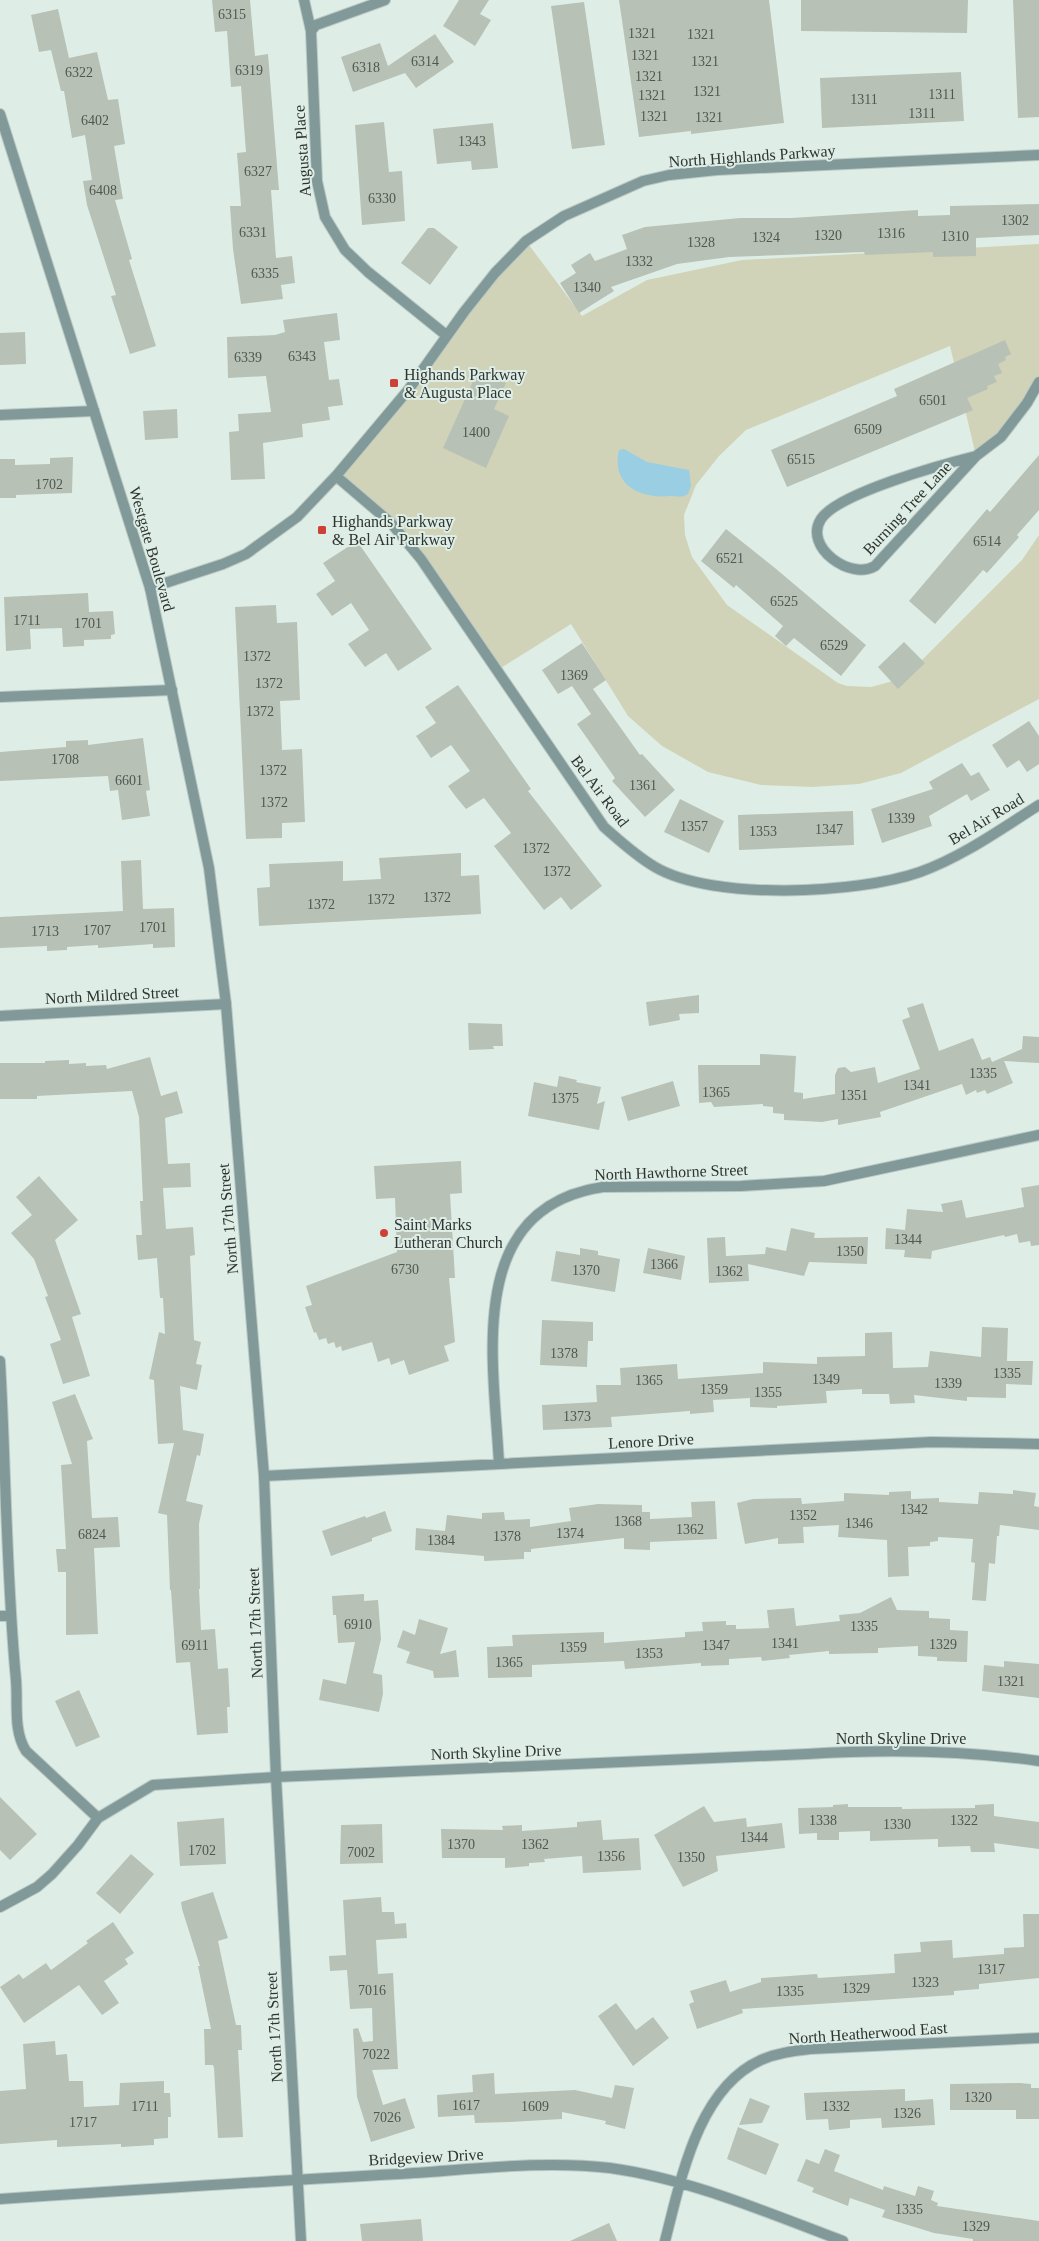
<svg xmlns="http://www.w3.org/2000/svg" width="1039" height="2241" viewBox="0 0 1039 2241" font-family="'Times New Roman',serif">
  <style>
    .green { fill: #d0d3b7 }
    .water { fill: #9acee2 }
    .building { fill: #b8c1b5 }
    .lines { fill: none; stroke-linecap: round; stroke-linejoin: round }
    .minor-casing { stroke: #bbc9c3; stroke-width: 12 }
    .tertiary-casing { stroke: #bbc9c3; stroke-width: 12 }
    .minor { stroke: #819999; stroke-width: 10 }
    .tertiary { stroke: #819999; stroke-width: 10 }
    .poi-dot { fill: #cd3f37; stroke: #deeee7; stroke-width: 2 }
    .labels { text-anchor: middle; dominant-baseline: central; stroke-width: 4; stroke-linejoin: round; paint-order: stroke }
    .number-label { font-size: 14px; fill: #505752 }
    .street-label { font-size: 16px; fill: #2e3431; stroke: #deeee7 }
    .poi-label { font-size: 16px; fill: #2e3431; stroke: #deeee7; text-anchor: start }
  </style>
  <rect width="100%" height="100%" fill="#deeee7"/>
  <path class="green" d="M526,241L582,316L647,280L742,260L1039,244V386L1027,403L976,456L950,346L746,430L719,456L696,485L684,515L685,535L692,557L727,605L838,683L847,686L871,687L893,681L907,675L1022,560L1039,535V699L901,773L859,784L812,787L761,785L708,772L662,746L628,716L571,624L496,671L391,523L336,476Z"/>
  <path class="water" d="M624,449L647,462L689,470L691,486L688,494C682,498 677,496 670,496C640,499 611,485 619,450Z"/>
  <path class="building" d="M212,0H250L255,56L268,54L279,190H271L276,258L292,256L295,283L281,285L283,299L241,304L233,249L230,206H241L237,153L246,152L241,86L231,87L227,31L215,32Z
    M459,0H489L480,14L491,20L475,46L443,26Z
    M619,0H769L784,123L691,134V131L639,137Z
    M801,0H968L967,33L801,31Z
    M1013,0H1039V117L1018,118Z
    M584,2L605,145L572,149L551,6Z
    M58,9L69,58L97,52L108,100L118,99L125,144L114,146L123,199L115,200L132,259L129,260L156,346L130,354L111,296L116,295L87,205L83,181L92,180L85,135L72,138L64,91H61L51,50L39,52L31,15Z
    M435,34L454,62L416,88L405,73L353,92L341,57L380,43L388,66Z
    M961,72L964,121L822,128L820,78Z
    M384,122L389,172L402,171L405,221L362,225L355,125Z
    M493,123L498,168L472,170L471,161L437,164L433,129Z
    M1039,204V235L976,238V256L933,257V252L865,255L864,252L729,257L677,264L611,287L614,291L579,313L560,283L576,273L571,265L590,253L595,261L627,249L622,235L645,227L740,218H791L918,210V216L950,215V206Z
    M428,228H434L458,247L430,285L401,263Z
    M337,313L340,340L324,342L329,380L339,379L343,405L328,407L330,420L302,424L303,437L263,443L265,479L231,480L229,432L239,431L238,414L271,412L266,376L228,378L227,337L275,335L285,332L283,320Z
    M25,332L26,364L0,365V333Z
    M1005,340L1011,354L1005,357L1006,360L998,364L1002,373L994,376L997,382L987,386L988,389L967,398L973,410L787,487L771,450L897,396L894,389Z
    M478,370L506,383L494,409L509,416L486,468L443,448Z
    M177,409L178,438L145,440L143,411Z
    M1039,455V510L1017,535L1019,537L987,573L983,570L935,624L909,601L987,509L990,512Z
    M73,457L72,493L16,495V498H0V459H15V465L50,464V458Z
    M726,529L775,568L866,645L841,676L794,638L786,646L775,636L783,626L736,585L734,588L701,561Z
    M357,541L432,649L398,671L386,653L365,667L348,644L369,630L351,603L332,616L316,594L335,581L323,563Z
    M88,593L89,612L113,611L115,634L111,635V639L84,640V646L63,647L62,628L30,629L31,649L6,651L4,597Z
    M276,605L277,623L297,622L300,700L280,701L282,750L302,749L305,822L282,823V838L246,839L235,607Z
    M904,642L925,663L898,689L878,667Z
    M582,643L606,680L593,689L640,755L642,754L675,790L645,817L612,781L615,778L577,724L591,714L572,686L558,694L542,670Z
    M458,685L531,789L528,791L602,886L571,910L561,897L544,910L494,846L511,833L484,798L466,809L456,797L448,786L470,771L451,745L431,758L416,736L436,723L425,707Z
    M1029,721L1039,736V764L1027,772L1019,760L1007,768L992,745Z
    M143,738L150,790L146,791L150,816L122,820L118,790L110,791L108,776L0,781V752L66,747V741L88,740V745Z
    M962,763L971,776L979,772L990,790L971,801L967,794L929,816L932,826L882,843L871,809L933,789L929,782Z
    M680,799L724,821L709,853L664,832Z
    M853,811L854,845L739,850L738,815Z
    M461,853V876L479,875L481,914L259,926L257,888L270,887L269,864L343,861V881L381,879L379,858Z
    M141,860L143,909L174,908L175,947L153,948V944L98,948V945L67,947V950L47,951V946L0,948V917L123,911L121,861Z
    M699,995V1013L679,1014L680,1020L649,1026L646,1002Z
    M923,1003L939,1051L973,1038L982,1060L990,1057L992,1062L1022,1049L1023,1036L1039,1037V1063L1004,1061L1013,1083L987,1094L985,1090L977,1093L976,1090L966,1095L962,1084L880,1112L881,1117L838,1125V1119L822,1122L784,1120V1114L773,1113V1107L763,1106V1104L714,1107L711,1102L699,1103L698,1065H760V1054L796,1056L794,1092L803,1093V1099L835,1094V1075L838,1068L845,1067L851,1072L875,1067L878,1083L920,1069L902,1020L910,1017L907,1008Z
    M468,1023L502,1024L503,1046H493L494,1049L469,1050Z
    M150,1057L161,1096L177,1091L183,1113L165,1118L168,1164L190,1163L191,1187L163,1188L166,1229L193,1227L195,1255L190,1256L194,1340L201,1342L196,1364L202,1365L197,1390L180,1386L183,1430L204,1434L200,1456L197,1455L186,1501L203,1505L199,1524L200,1589H199L201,1630L215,1629L218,1669L228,1668L230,1707H227L228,1733L197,1735L190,1662L176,1663L171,1590H170L167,1515L158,1513L174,1443L158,1444L154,1380L149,1379L159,1332L165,1334L163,1298H160L157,1258L138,1260L136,1235H142L140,1201H143L139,1117L132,1091L37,1096V1099H0V1063H45V1061L69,1060V1064L86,1063V1066L106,1065L107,1069Z
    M559,1076L577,1080L576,1082L601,1087L597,1104L605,1101L599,1130L528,1116L534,1082L557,1087Z
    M673,1081L680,1106L628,1121L621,1097Z
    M461,1161L462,1193L450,1194L455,1278H449L455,1342L444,1346L449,1361L409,1375L404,1360L391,1365L389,1358L378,1362L372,1342L342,1351L341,1346L336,1348L334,1342L328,1344L326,1338L319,1340L316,1332L314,1333L305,1307L312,1305L306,1286L397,1252L395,1198L376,1199L374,1166Z
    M39,1176L78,1220L55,1240L81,1314L72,1317L90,1376L63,1384L50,1344L61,1340L45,1297L48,1296L34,1259L11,1233L32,1215L16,1197Z
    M1039,1185V1245L1031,1246L1030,1241L1019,1243L1017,1234L1005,1237L1004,1235L932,1251L931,1259L904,1257L905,1250L885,1249L886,1228L905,1230L907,1209L943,1212L941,1204L962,1200L966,1218L1024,1207L1021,1188Z
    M791,1228L815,1233L814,1238L868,1237L867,1264L809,1262L804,1276L748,1264L749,1281L709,1283L707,1238L725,1237L726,1256L765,1254L766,1247L786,1251Z
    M580,1248L598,1251V1255L620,1259L615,1292L551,1281L556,1251L580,1255Z
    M648,1248L685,1256L681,1280L643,1273Z
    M542,1320L593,1322V1341H588L587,1367L540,1365Z
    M982,1327L1008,1328L1007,1361H1033L1032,1385L1006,1384V1398L967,1397V1401L914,1395L915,1403L890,1404L889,1394H862V1389L826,1391L827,1403L777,1406V1408L750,1407V1398L713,1400L714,1412L690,1414V1411L611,1417L612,1427L543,1430L542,1405L597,1402L596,1385H621L620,1368L677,1364L678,1379L763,1373V1362L817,1364V1357L865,1356V1333L892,1332L893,1368L928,1367L930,1351L981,1357Z
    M75,1394L93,1439L87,1441L92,1518L118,1517L120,1547L94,1548L98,1634L66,1635V1572H58L56,1549H66L61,1465L72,1464L52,1402Z
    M1013,1490L1036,1493L1034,1506L1039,1507V1530L1000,1525L999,1536H997L995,1564L989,1563L986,1601L972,1600L975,1563L971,1562L973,1539L938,1537V1541L930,1542V1546L908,1547L909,1576L888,1577L887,1540L838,1537L839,1525L803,1527L804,1543L778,1544V1538L745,1544L737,1503L753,1499L801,1498L802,1504L844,1501V1493L889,1495V1492L911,1491V1499L939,1498V1502L978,1504L979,1492L1013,1494Z
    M715,1501L717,1539L650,1542V1550L624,1549V1538L531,1549V1552H524V1559L484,1561V1556L415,1550L416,1528L445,1531L447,1515L482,1519V1513L504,1512L505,1520L530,1519V1527L571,1521L569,1508L598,1504L642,1505V1512H650V1519L692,1517L691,1502Z
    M385,1511L392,1531L372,1538V1541L331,1556L322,1531L365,1516L366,1518Z
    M364,1594V1601L378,1600L381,1639L373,1673L382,1675L383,1694L379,1712L319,1700L323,1679L346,1684L355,1642L338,1643L336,1615H333L332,1596Z
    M891,1597L897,1610L929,1611V1618L950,1619V1630L968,1631L967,1662L937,1661V1657L918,1656V1646L878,1648V1653L829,1654V1651L789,1655L790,1658L762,1661L761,1657L729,1659V1665L701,1666V1663L625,1669L624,1661L532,1665V1677L488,1678L487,1647L513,1646L512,1635L604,1632V1643L685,1637V1632L703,1631L702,1622L726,1621V1625H736V1629L769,1628L767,1610L794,1608L796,1626L840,1621L839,1615L860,1613Z
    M419,1619L448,1628L440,1654L456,1650L459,1677L434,1678L433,1671L406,1663L410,1652L397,1647L403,1630L415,1635Z
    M1004,1661L1039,1664V1698L982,1691L984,1665L1004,1667Z
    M79,1690L100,1737L76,1747L55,1701Z
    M0,1797L37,1834L10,1860L0,1850Z
    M848,1804V1807H902V1809L975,1808V1805L994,1804V1816L1039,1822V1849L994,1843L995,1852H971L970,1846L938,1847V1839L870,1841V1831L839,1832V1840H817V1833L799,1834L798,1808L833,1807V1805Z
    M704,1806L714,1822L746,1818L747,1827L782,1823L785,1848L716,1856L718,1871L683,1887L654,1835Z
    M224,1818L226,1864L180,1866L177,1822Z
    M601,1820L603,1840L639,1838L641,1870L583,1873L582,1856L544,1859L545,1862L529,1863V1866L505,1868V1858H442L441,1829L503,1830L502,1826L522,1825V1831L577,1827V1822Z
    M382,1824L383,1863L340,1864L341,1825Z
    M131,1854L154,1874L120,1914L96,1893Z
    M213,1892L228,1938L218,1941L236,2025H241L242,2050H238L243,2137L218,2138L214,2068L213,2065H205L204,2029H211L198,1966H200L182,1909L181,1902Z
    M381,1897L382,1912H394L395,1924L406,1923L407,1938L376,1940L378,1974L393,1973L398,2069L372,2070L383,2105L405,2098L415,2128L371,2142L357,2097L353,2029L358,2028L363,2042L373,2041L372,2008L350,2009L347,1970L330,1971L329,1956L346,1955L343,1900Z
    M1023,1914H1039V1978L979,1984V1989L954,1991V1995L742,2009L743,2013L697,2029L689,2004L694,2002L690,1991L726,1980L730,1992L761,1982V1978L817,1974L818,1978L895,1973L894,1954L921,1952L920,1942L952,1940L953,1958L1004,1954V1948L1024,1947Z
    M113,1922L134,1953L125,1959L128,1964L104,1981L119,2003L102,2015L79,1985L24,2023L0,1987L19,1974L23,1979L46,1963L51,1970L88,1943L86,1941Z
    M616,2003L636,2030L653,2017L669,2038L633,2066L598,2016Z
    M55,2041L56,2055L67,2054L69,2081H83L84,2107L119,2105L120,2083L164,2081V2093H170L171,2117H168V2138L154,2139V2145L121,2147V2144L57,2147V2140L0,2144V2091L26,2089L23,2044Z
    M494,2073L495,2094L575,2090L612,2098L615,2085L634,2088L625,2129L605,2124L606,2121L562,2112V2119L510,2122L475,2123L474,2115L438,2117L437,2095L473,2092L472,2075Z
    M1020,2083L1031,2084V2088H1039V2119H1016V2110H950V2084Z
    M905,2089V2101L933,2099L935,2125L882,2128L881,2118L850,2120V2128L829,2130L828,2119L806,2120L804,2093Z
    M750,2098L770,2106L762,2123L739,2125Z
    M738,2127L779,2144L766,2175L727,2159Z
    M825,2149L840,2155L834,2171L883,2190L884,2186L915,2196L918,2186L934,2191L931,2200L938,2203L937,2206L1039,2221V2241H973V2239L934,2233L882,2217L885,2210L850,2198L848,2206L812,2192L814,2188L797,2181L806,2159L819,2164Z
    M421,2219L423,2241H362L360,2224Z
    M609,2223L617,2241H570Z"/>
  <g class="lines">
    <defs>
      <path id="minor" d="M304,0L311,31L317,181L325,217L345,250L368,272L446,335
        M311,31L316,25L385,0
        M0,415L94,411
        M976,456C944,464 838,493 821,519C803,547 851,581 875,566L976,456L1001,437L1027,403L1039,382
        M336,476L391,523L421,559L604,827C620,841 636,856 655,867C713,901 857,894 920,872C962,857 1001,829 1039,805
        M150,588L223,564L246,554L297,517L336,476L409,389L464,312L495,273L526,241L564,216L643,181L669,175L717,170L1039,155
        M0,697L172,690
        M0,1016L226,1004
        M0,1361C6,1467 6,1574 16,1680C18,1703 13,1731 26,1751L98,1818
        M499,1464C494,1362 463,1208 603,1187L741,1186L824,1181L1039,1135
        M264,1476L931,1442L1039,1444
        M0,1616H10
        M0,1907L37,1887L52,1874L78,1845L98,1818L153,1785L276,1777L807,1754C885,1749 961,1750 1039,1761
        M0,2199C133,2190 266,2181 399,2174C467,2170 542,2160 610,2168C690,2179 768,2213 843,2241
        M665,2241C681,2180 697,2089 761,2060C777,2053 793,2051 810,2049L1039,2038"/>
      <path id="tertiary" d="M0,114L150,588L209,868L226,1004L264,1476L276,1777L301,2241"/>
    </defs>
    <use href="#minor" class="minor-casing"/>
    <use href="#tertiary" class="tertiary-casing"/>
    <use href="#minor" class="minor"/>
    <use href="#tertiary" class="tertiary"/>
  </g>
  <g class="poi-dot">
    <rect x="389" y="378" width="10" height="10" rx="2.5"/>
    <rect x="317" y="525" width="10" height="10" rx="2.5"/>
    <circle cx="384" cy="1233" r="5"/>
  </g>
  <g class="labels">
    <g class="number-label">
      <text x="232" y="14">6315</text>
      <text x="642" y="33">1321</text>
      <text x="701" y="34">1321</text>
      <text x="645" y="55">1321</text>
      <text x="425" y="61">6314</text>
      <text x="705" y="61">1321</text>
      <text x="366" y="67">6318</text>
      <text x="249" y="70">6319</text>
      <text x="79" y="72">6322</text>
      <text x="649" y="76">1321</text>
      <text x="707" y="91">1321</text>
      <text x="942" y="94">1311</text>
      <text x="652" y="95">1321</text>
      <text x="864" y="99">1311</text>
      <text x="922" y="113">1311</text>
      <text x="654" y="116">1321</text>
      <text x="709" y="117">1321</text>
      <text x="95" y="120">6402</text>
      <text x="472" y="141">1343</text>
      <text x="258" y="171">6327</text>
      <text x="103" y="190">6408</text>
      <text x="382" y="198">6330</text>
      <text x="1015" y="220">1302</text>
      <text x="253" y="232">6331</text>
      <text x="891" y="233">1316</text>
      <text x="828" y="235">1320</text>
      <text x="955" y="236">1310</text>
      <text x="766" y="237">1324</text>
      <text x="701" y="242">1328</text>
      <text x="639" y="261">1332</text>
      <text x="265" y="273">6335</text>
      <text x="587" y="287">1340</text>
      <text x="302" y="356">6343</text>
      <text x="248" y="357">6339</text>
      <text x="933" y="400">6501</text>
      <text x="868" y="429">6509</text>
      <text x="476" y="432">1400</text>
      <text x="801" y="459">6515</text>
      <text x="49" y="484">1702</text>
      <text x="987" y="541">6514</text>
      <text x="730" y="558">6521</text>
      <text x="784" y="601">6525</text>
      <text x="27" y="620">1711</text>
      <text x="88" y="623">1701</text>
      <text x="834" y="645">6529</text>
      <text x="257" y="656">1372</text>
      <text x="574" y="675">1369</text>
      <text x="269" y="683">1372</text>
      <text x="260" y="711">1372</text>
      <text x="65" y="759">1708</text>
      <text x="273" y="770">1372</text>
      <text x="129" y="780">6601</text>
      <text x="643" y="785">1361</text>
      <text x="274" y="802">1372</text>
      <text x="901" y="818">1339</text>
      <text x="694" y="826">1357</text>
      <text x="829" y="829">1347</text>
      <text x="763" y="831">1353</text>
      <text x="536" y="848">1372</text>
      <text x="557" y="871">1372</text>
      <text x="437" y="897">1372</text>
      <text x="381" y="899">1372</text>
      <text x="321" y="904">1372</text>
      <text x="153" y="927">1701</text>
      <text x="97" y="930">1707</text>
      <text x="45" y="931">1713</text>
      <text x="983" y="1073">1335</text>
      <text x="917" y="1085">1341</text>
      <text x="716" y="1092">1365</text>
      <text x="854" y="1095">1351</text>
      <text x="565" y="1098">1375</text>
      <text x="908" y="1239">1344</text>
      <text x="850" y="1251">1350</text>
      <text x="664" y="1264">1366</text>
      <text x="405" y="1269">6730</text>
      <text x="586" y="1270">1370</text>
      <text x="729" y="1271">1362</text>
      <text x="564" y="1353">1378</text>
      <text x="1007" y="1373">1335</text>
      <text x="826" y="1379">1349</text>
      <text x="649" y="1380">1365</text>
      <text x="948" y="1383">1339</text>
      <text x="714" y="1389">1359</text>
      <text x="768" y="1392">1355</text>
      <text x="577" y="1416">1373</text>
      <text x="914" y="1509">1342</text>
      <text x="803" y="1515">1352</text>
      <text x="628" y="1521">1368</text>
      <text x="859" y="1523">1346</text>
      <text x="690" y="1529">1362</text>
      <text x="570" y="1533">1374</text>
      <text x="92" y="1534">6824</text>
      <text x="507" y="1536">1378</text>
      <text x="441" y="1540">1384</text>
      <text x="358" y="1624">6910</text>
      <text x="864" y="1626">1335</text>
      <text x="785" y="1643">1341</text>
      <text x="943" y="1644">1329</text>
      <text x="195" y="1645">6911</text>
      <text x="716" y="1645">1347</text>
      <text x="573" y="1647">1359</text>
      <text x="649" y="1653">1353</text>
      <text x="509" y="1662">1365</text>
      <text x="1011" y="1681">1321</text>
      <text x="823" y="1820">1338</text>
      <text x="964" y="1820">1322</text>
      <text x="897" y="1824">1330</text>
      <text x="754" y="1837">1344</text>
      <text x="461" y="1844">1370</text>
      <text x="535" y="1844">1362</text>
      <text x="202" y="1850">1702</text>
      <text x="361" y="1852">7002</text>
      <text x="611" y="1856">1356</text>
      <text x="691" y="1857">1350</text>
      <text x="991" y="1969">1317</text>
      <text x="925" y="1982">1323</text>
      <text x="856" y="1988">1329</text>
      <text x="372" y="1990">7016</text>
      <text x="790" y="1991">1335</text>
      <text x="376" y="2054">7022</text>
      <text x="978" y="2097">1320</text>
      <text x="466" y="2105">1617</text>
      <text x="145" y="2106">1711</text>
      <text x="535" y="2106">1609</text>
      <text x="836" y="2106">1332</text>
      <text x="907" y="2113">1326</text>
      <text x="387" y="2117">7026</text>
      <text x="83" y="2122">1717</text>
      <text x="909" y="2209">1335</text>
      <text x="976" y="2226">1329</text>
    </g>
    <g class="street-label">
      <text transform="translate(302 151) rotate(-94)">Augusta Place</text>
      <text transform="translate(752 156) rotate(-4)">North Highlands Parkway</text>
      <text transform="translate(907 508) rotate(-47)">Burning Tree Lane</text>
      <text transform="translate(152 549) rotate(74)">Westgate Boulevard</text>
      <text transform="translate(600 791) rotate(53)">Bel Air Road</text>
      <text transform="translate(986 819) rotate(-31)">Bel Air Road</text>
      <text transform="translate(112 995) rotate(-3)">North Mildred Street</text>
      <text transform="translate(671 1172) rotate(-2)">North Hawthorne Street</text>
      <text transform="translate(228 1219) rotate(-95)">North 17th Street</text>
      <text transform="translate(651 1441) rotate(-3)">Lenore Drive</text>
      <text transform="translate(255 1623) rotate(-92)">North 17th Street</text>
      <text x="901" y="1738">North Skyline Drive</text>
      <text transform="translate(496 1752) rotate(-2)">North Skyline Drive</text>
      <text transform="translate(274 2027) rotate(-93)">North 17th Street</text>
      <text transform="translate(868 2033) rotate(-4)">North Heatherwood East</text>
      <text transform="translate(426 2157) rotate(-3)">Bridgeview Drive</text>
    </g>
    <g class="poi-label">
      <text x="404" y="374">Highands Parkway<tspan x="404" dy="18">&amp; Augusta Place</tspan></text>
      <text x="332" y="521">Highands Parkway<tspan x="332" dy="18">&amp; Bel Air Parkway</tspan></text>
      <text x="394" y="1224">Saint Marks<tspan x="394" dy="18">Lutheran Church</tspan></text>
    </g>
  </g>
</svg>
